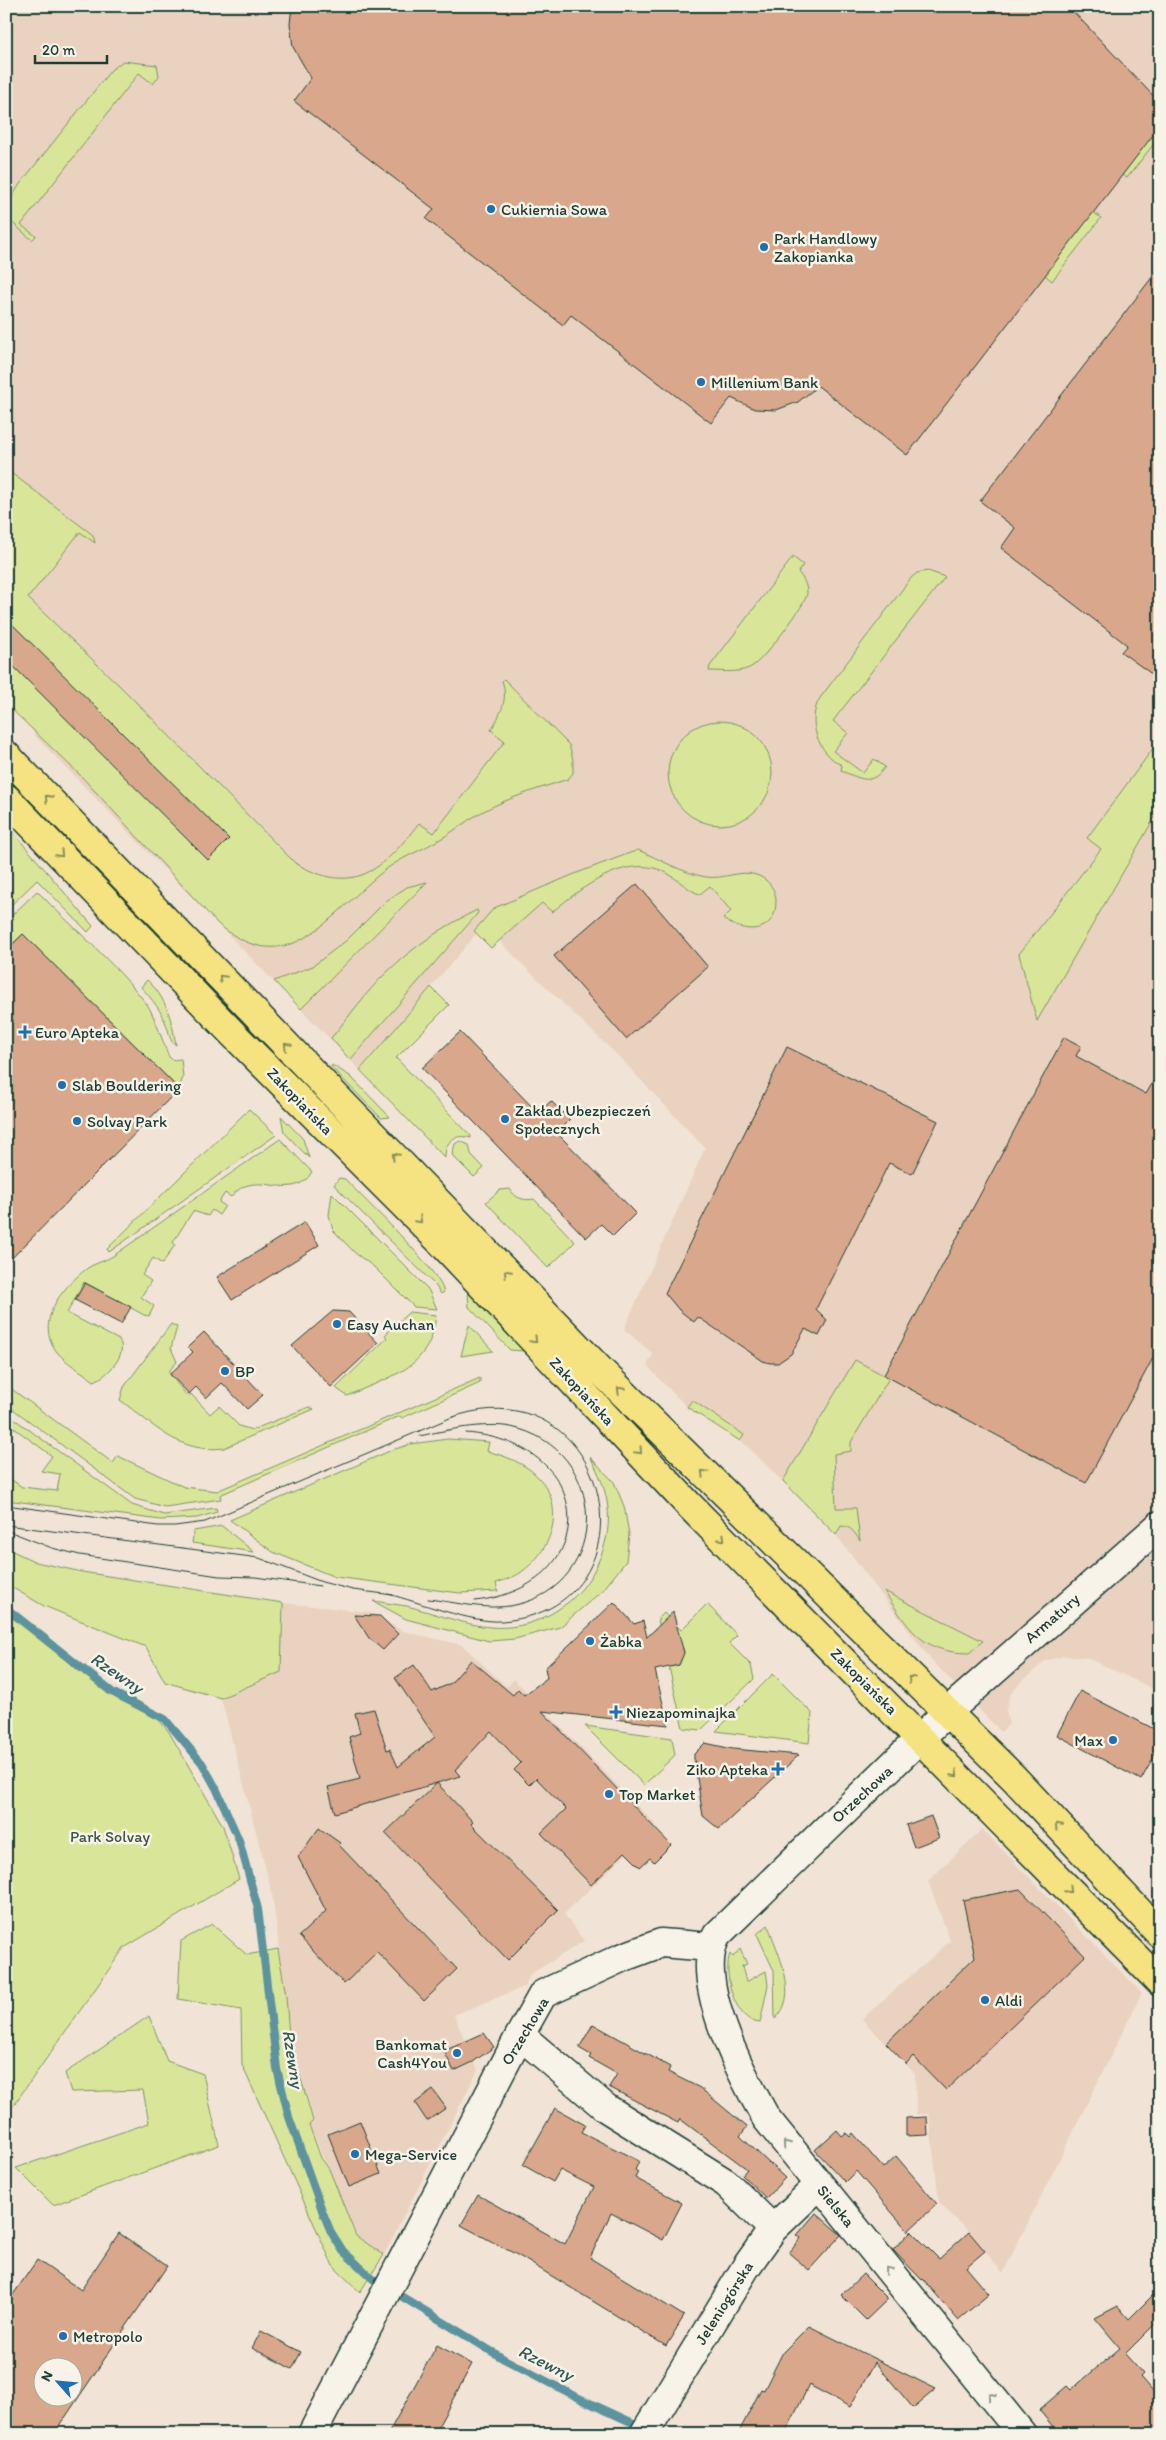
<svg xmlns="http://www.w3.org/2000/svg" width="1166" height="2440" viewBox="0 0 1166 2440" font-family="Itim,sans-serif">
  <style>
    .built { fill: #ead2c0 }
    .green { fill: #d9e699; stroke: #7c9266 }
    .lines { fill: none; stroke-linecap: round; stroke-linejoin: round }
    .stream { stroke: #5c939e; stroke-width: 8 }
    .building { fill: #d9a88c; stroke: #1f3d34; fill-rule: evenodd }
    .minor-casing { stroke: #1f3d34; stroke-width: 31 }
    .major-casing { stroke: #1f3d34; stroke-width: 31 }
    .minor { stroke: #f7f3e8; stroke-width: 28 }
    .major { stroke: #f5e382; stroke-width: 28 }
    .tram { stroke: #1f3d34; stroke-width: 1 }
    .oneway { stroke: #8a905b }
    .oneway2 { stroke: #8b988e }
    .poi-dot { fill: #1f6fb2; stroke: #f7f3e8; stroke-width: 2 }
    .labels { text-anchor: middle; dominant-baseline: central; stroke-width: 5; stroke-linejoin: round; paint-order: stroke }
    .poi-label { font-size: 16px; fill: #1f3d34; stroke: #f7f3e8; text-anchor: start }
    .street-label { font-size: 16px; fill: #1f3d34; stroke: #f7f3e8 }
    .park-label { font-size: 16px; fill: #3b5643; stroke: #f7f3e8 }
    .water-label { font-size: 18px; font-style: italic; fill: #335a57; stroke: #f7f3e8 }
  </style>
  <rect width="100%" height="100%" fill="#f1e4d6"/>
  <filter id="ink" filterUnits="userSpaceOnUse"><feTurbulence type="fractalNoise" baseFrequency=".02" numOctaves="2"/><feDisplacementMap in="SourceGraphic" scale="10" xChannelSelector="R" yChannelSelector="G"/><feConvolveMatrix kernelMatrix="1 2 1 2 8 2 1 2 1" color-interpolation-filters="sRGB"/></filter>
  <g filter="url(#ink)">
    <path class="built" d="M6,6H1160V1677L1153,1689L1088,1658L1064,1656L1045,1661L1018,1685L1010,1695L1006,1710L1009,1724L1001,1732L931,1660L836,1535L746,1445L687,1407L661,1381L647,1365L653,1354L624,1329L705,1148L620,1058L528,970L484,925L360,1070L36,737L6,687Z
      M283,1603L370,1612L403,1631L462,1645L507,1687L514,1679L656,1825L564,1914L584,1941L531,1974L524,1987L454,2015L478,2070L384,2255L357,2236L309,2125L314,2121L290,2034L272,1893L221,1698L281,1672Z
      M982,1829L1142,1993L1003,2273L969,2232L939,2203L929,2114H916L915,2074L862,2019L950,1941L928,1881Z"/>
    <path class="green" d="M123,61L157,65L159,76L153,84L139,73L21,225L36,236L32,240L6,217L8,204L20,184L111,70Z
      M1160,125V136L1127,178L1122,175Z
      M1093,212L1101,218L1052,281L1045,275Z
      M6,469L93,535L95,543L80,532L28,598L122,688L295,863C355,897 382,870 419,823L434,833L505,741L491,730C500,715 509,699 502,681L504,679L569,745L573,760V773L568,779C538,789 507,798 480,813C464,822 451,834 435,842C420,851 403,857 389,867C358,889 319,939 284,946C258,951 238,940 218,924L80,775L6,704Z
      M793,557L803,565L798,572C803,578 807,585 807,593C807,604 765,657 754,665C743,674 723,671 709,671L710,666Z
      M928,571L945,577L833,721L848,733L833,751L863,773L874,759L885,767C870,787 861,778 841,771L842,765C818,754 806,721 820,698L911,578L917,573Z
      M668 773a52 52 0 1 1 104 0a52 52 0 1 1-104 0Z
      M1160,739V808L1037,1021L1019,954L1101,849L1087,838Z
      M6,824L93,926L88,932L37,880L6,910Z
      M638,850C660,859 682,873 706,877C723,880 740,869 756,875C767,878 776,889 776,901C776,935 744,934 723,919L731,911L710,886L700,894C692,893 675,877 665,872C626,853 581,888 552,912L542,903L491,948L474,931L494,908L577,873Z
      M427,882L301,1009L274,981L313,966L347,940L386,901L407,887Z
      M37,891C72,927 115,963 146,1003C155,1014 167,1056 170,1058C174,1061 177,1059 181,1059L183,1077L179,1089L23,934L6,950V921Z
      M477,910L478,913L350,1060L331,1038C349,1017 366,992 386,973C413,947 444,926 477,910Z
      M147,980C166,997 172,1020 176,1045C169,1041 170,1034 167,1027C162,1011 152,999 141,987Z
      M431,987L449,1005L396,1058L471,1136V1138C454,1133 445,1141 445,1158L360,1070Z
      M332,1065L350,1076L390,1117L381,1118L331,1067Z
      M249,1109L276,1135L109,1252L107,1249Z
      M281,1116L303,1139L309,1158L284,1132Z
      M280,1139L312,1172C291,1206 256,1165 231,1197L225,1193L219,1202L225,1206L219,1215L212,1210L208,1216L193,1211L173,1242L175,1245L162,1264L153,1258L142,1275L151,1281L141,1297L154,1306L149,1316L144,1315L84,1282L67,1313L119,1340C129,1353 107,1377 94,1381C83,1372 66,1363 57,1352C34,1322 61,1289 85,1270C92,1264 105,1261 113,1256Z
      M460,1141L469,1145L471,1154L484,1168L474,1177L452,1155L455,1144Z
      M339,1178L345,1179C365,1201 438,1268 444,1292L441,1294L435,1285L334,1185Z
      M510,1189C515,1198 523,1201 534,1199L575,1242L548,1268L486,1202L500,1190Z
      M332,1193L428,1289L437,1309L414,1307L374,1267L355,1253L333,1230L329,1215Z
      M470,1292L525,1351L510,1350L469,1307L468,1294Z
      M409,1312L436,1315C431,1370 390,1376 347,1396L336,1388L387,1338L385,1335Z
      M171,1324L177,1327L171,1348L177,1362L168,1372L188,1397L191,1394L210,1414L219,1406L239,1426L252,1430L304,1409L309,1407L314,1409L224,1448C179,1454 154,1425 120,1400L124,1387Z
      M469,1325L493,1351L461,1356Z
      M855,1360L889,1378L851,1442V1451L834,1454L836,1508H856L860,1541C855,1533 851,1526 841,1526L836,1535L783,1481Z
      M480,1378V1383L402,1418L400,1416L220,1495L221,1499L165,1507L135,1499L6,1404V1385L113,1463L118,1456L184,1487L217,1491Z
      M692,1400L744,1435L740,1441L687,1407Z
      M6,1413L132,1505L164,1515L216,1508L217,1512L197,1518L161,1520L6,1500V1476L22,1487L57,1491L60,1474L41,1471L52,1456L6,1422Z
      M448,1439L489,1442L487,1451C505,1456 525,1463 538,1477C566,1506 553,1548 524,1570C516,1577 505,1580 496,1583L498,1591L460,1593L335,1577L273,1552L230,1520L392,1450L411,1444Z
      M590,1457L614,1482L624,1506L629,1534L626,1561L603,1590L560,1627L515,1639L489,1641L406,1619L373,1601C384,1603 396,1604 407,1606C461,1620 501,1643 554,1612C576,1599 590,1582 600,1558C615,1522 609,1490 590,1457Z
      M222,1526L254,1552L192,1543L194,1531Z
      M6,1548L36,1562L82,1572L283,1603L281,1672L221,1698L165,1682L146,1647L44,1606L6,1584Z
      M884,1591L983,1641L969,1653C921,1653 908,1627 884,1591Z
      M707,1604L737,1635L729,1643L751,1665L754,1679L701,1730L683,1728L669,1667L679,1665L684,1652L683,1648L665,1653L658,1619L664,1613L681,1630Z
      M6,1613L108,1694L159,1720L169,1732L223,1826L239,1879L124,1948L6,2116Z
      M773,1674L812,1713L809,1743L716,1731Z
      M585,1726L672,1738L675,1755L644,1785Z
      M212,1924L247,1955L278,1949L286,1996L289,2036L313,2121L309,2125L321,2158L329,2169L356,2236L384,2255L360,2292L333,2266L242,2065L241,2010L178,1999L181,1941Z
      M768,1925C777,1952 801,1996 775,2019L774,1971L757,1934Z
      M740,1949L747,1964L742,1966L746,1982L766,1971L768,1985L760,2023C735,2021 724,1978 729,1957L730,1954L733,1957Z
      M149,2016L167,2061L203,2074L219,2145L53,2205L16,2168L149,2123L143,2090L71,2092L65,2073Z"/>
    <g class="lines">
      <path class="stream" d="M6,1608L112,1692L165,1719L202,1763L216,1788L239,1840L258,1909L277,2069L289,2117L323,2213L331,2232L343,2251L373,2279L504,2359L581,2399L644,2428"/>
    </g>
    <path class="building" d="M292,6H1068L1160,103V126L907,455L818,386L798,402L776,410L755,409L731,398L711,423L571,315L563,325L426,219L434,209L294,101L311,78L293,47L290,24Z
      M1160,267V680L1121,652L1127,645L1001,548L1015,528L980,501Z
      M6,618L229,839L208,860L6,659Z
      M637,884L708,967L626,1039L554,956Z
      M23,934L179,1089L6,1264V951Z
      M460,1032L538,1113L551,1101L570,1120L557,1133L636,1213L613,1236L601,1224L586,1238L422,1068Z
      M1064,1037L1081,1046L1076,1056L1146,1094L1160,1070V1345L1086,1483L884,1375Z
      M787,1047L938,1121L912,1174L889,1163L816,1309L827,1320L819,1336L805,1329L791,1354L778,1363H770L763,1361L698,1317L694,1322L679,1310L665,1293Z
      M305,1222L319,1245L232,1300L217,1277Z
      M85,1283L131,1307L121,1324L75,1300Z
      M333,1311L349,1312L378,1343L331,1387L292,1346Z
      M204,1332L263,1395L247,1409L222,1383L206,1398L196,1387L189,1394L170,1374L193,1352L188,1347Z
      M614,1602L634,1624L643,1621L647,1637L673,1612L684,1653L679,1665L655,1670L668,1725L542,1711L671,1845L654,1862L650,1858L640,1867L625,1852L591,1885L541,1833L566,1809L536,1778L529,1785L514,1770L521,1763L491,1731L455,1770L460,1776L437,1783L473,1822L471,1824L558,1910L508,1960L385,1833L437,1783L335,1813L328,1787L360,1779L349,1737L360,1733L355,1713L374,1709L387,1750L390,1749L398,1767L435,1737L395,1678L414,1665L432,1692L451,1683L471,1660L513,1695L518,1689L524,1695L547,1678L545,1668Z
      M354,1615L380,1616L398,1634L383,1650L369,1638Z
      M1080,1691L1160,1732V1746L1141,1780L1057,1735Z
      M705,1743L733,1749L799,1755L719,1829L703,1816L694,1759V1754Z
      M931,1816L939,1838L914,1847L906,1825Z
      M319,1828L340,1843L339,1845L376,1884L457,1969L424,2001L377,1952L344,1984L299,1936L326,1911L298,1857Z
      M1020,1889L1085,1956L946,2090L913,2056L906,2064L886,2043L975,1957L963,1900Z
      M593,2024L670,2067L668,2072L700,2088L747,2127L740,2136L785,2178L766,2198L742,2175L747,2169L680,2119L678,2123L609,2087L617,2074L589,2058L591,2055L579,2048Z
      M484,2033L494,2047L473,2062L454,2071L444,2051Z
      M433,2090L446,2108L427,2121L415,2103Z
      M555,2108L585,2125L581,2132L639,2161L635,2170L638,2172L635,2178L682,2203L663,2240L611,2213L590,2258L684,2316L666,2346L519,2256L461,2225L478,2195L565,2244L594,2187L560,2170L553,2182L523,2165Z
      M927,2117L928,2135L906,2136V2118Z
      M360,2121L381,2174L349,2187L328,2134Z
      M837,2130L842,2136L846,2133L850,2137L853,2133L883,2168L896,2156L937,2204L908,2231L856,2171L845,2182L815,2150Z
      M816,2213L841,2235L809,2270L789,2253L801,2238L797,2235Z
      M911,2231L939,2259L969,2232L985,2251L966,2267L989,2294L958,2320L923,2279L922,2280L893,2250Z
      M119,2233L167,2266L54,2434H6V2305L37,2260L81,2290ZM42,2368H72V2398H42Z
      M863,2274L888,2299L866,2320L841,2295Z
      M1160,2288V2319L1125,2354L1143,2374L1140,2377L1160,2400V2434H1059L1039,2410L1067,2386L1071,2390L1120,2348L1095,2318L1118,2306L1129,2319Z
      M809,2326L857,2350L936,2389L913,2408L875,2362L850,2407L809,2385L785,2434H738L761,2389L764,2390L783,2352Z
      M261,2331L301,2352L292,2369L252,2348Z
      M437,2345L472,2364L434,2434H388Z"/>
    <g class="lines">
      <defs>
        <path id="minor" d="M520,2035L606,2108L726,2183L773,2229
          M312,2434L520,2035L543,1994L621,1958L661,1943L711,1947
          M644,2434L746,2267L773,2229L819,2185
          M1022,2434L766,2118C743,2077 691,1980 717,1935L946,1713L1160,1525"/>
        <path id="major" d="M6,755L601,1371L1014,1778L1160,1934
          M6,798L234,1035L440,1241L688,1504L1160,1982"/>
      </defs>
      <use href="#minor" class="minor-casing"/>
      <use href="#major" class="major-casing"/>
      <use href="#minor" class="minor"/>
      <use href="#major" class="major"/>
      <path class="tram" d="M466,1433C598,1443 605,1586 475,1601
        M420,1436C445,1430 486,1422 511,1427C610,1448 612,1585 515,1605C487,1611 456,1602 428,1599
        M6,1505L158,1526H175L205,1522L450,1418C612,1360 664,1609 502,1621C470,1623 420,1602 388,1594
        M6,1525L259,1558L322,1582L353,1590L393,1595
        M6,1530L52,1548L80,1555L219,1576L255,1577L320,1586"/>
    </g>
    <defs><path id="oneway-chevron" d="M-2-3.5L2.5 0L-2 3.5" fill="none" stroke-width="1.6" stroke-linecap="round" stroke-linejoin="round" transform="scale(1.25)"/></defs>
    <g class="oneway">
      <use href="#oneway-chevron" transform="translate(48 798) rotate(-134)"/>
      <use href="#oneway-chevron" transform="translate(60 854) rotate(46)"/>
      <use href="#oneway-chevron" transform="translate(222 978) rotate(-134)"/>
      <use href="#oneway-chevron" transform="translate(287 1046) rotate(-135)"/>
      <use href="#oneway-chevron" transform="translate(395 1156) rotate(-134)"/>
      <use href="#oneway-chevron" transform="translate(419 1220) rotate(45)"/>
      <use href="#oneway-chevron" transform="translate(507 1273) rotate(-134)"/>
      <use href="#oneway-chevron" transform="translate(534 1340) rotate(46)"/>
      <use href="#oneway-chevron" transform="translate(620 1390) rotate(-135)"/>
      <use href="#oneway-chevron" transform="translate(639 1451) rotate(47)"/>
      <use href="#oneway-chevron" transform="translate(704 1473) rotate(-135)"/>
      <use href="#oneway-chevron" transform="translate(722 1538) rotate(45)"/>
      <use href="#oneway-chevron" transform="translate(911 1679) rotate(-136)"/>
      <use href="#oneway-chevron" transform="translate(955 1774) rotate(46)"/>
      <use href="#oneway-chevron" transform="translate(1058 1826) rotate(-133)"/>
      <use href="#oneway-chevron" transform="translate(1069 1890) rotate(45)"/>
    </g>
    <g class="oneway2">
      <use href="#oneway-chevron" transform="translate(786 2144) rotate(-129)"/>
      <use href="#oneway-chevron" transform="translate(888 2270) rotate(-129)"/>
      <use href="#oneway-chevron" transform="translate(991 2396) rotate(-129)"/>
    </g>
  </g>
  <g class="poi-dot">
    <circle cx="491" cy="209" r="5"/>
    <circle cx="764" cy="247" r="5"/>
    <circle cx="701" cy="382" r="5"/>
    <path d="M22.5 1024.5h5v5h5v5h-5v5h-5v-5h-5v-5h5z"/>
    <circle cx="62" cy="1085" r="5"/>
    <circle cx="505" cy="1119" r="5"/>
    <circle cx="77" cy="1121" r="5"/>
    <circle cx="337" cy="1324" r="5"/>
    <circle cx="225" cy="1371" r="5"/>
    <circle cx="590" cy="1641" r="5"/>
    <path d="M613.5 1704.5h5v5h5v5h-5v5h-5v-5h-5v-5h5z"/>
    <circle cx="1113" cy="1740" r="5"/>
    <path d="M775.5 1761.5h5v5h5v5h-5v5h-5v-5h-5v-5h5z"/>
    <circle cx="609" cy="1794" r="5"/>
    <circle cx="985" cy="2000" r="5"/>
    <circle cx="457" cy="2053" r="5"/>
    <circle cx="355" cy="2154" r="5"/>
    <circle cx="63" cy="2336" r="5"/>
  </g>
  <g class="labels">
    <g class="poi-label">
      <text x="501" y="209">Cukiernia Sowa</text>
      <text x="774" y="238">Park Handlowy<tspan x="774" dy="18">Zakopianka</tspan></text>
      <text x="711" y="382">Millenium Bank</text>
      <text x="35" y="1032">Euro Apteka</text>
      <text x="72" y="1085">Slab Bouldering</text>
      <text x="515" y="1110">Zakład Ubezpieczeń<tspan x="515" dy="18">Społecznych</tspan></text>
      <text x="87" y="1121">Solvay Park</text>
      <text x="347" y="1324">Easy Auchan</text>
      <text x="235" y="1371">BP</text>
      <text x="600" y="1641">Żabka</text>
      <text x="626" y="1712">Niezapominajka</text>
      <text x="1103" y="1740" text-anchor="end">Max</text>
      <text x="768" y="1769" text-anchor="end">Ziko Apteka</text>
      <text x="619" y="1794">Top Market</text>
      <text x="995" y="2000">Aldi</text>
      <text x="447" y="2044" text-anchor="end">Bankomat<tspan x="447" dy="18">Cash4You</tspan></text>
      <text x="365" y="2154">Mega-Service</text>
      <text x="73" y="2336">Metropolo</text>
    </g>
    <g class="street-label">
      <text transform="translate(300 1101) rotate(46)">Zakopiańska</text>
      <text transform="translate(582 1391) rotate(47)">Zakopiańska</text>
      <text transform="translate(1052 1618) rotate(-41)">Armatury</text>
      <text transform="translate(864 1681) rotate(45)">Zakopiańska</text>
      <text transform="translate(862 1794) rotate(-43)">Orzechowa</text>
      <text transform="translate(525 2031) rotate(-59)">Orzechowa</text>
      <text transform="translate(836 2206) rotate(51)">Sielska</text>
      <text transform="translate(724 2303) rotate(-58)">Jeleniogórska</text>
    </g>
    <g class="park-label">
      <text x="110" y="1836">Park Solvay</text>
    </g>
    <g class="water-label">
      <text transform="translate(117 1673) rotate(34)">Rzewny</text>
      <text transform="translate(293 2059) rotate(81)">Rzewny</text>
      <text transform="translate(546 2363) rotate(27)">Rzewny</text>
    </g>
  </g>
  <rect width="1166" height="2440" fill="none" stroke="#f7f3e8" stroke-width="25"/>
  <rect x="12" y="12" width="1141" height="2415" fill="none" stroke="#1f3d34" stroke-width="2" filter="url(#ink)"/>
  <g transform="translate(58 2382) rotate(297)"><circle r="24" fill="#f7f3e8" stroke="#a1aaa0"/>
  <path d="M0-4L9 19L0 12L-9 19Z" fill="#1f6fb2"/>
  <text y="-8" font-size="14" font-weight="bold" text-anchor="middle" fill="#1f3d34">N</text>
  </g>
  <path d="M35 55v8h72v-8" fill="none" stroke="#1f3d34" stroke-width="2.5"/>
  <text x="42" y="55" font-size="15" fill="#1f3d34" stroke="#f7f3e8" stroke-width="4" paint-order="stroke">20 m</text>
</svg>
